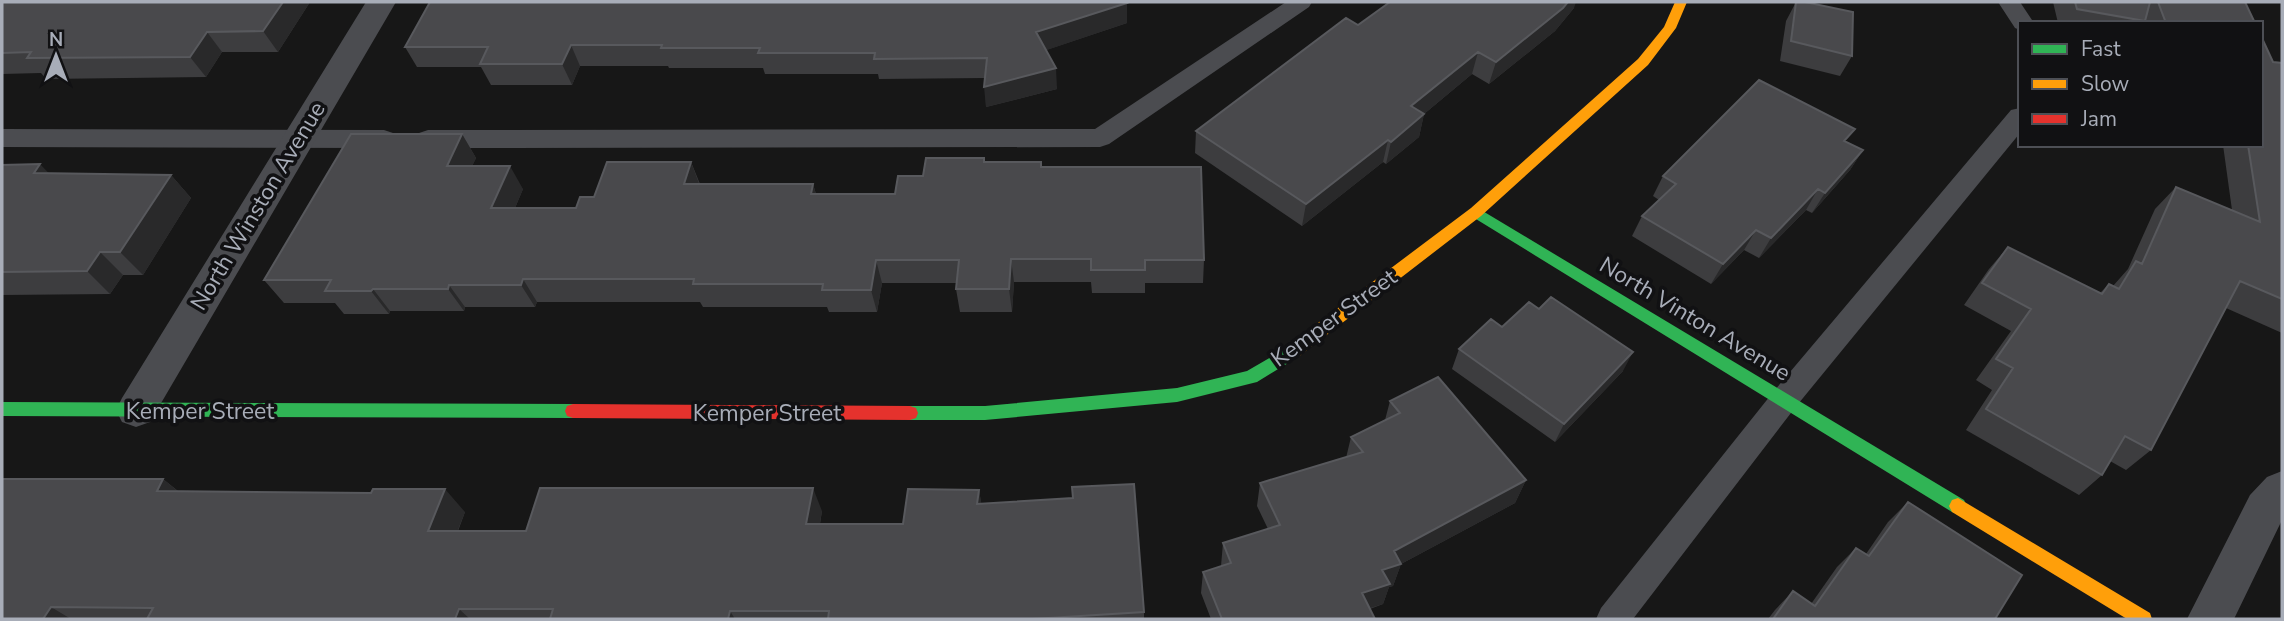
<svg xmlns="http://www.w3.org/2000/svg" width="2284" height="621" viewBox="0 0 2284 621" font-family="'Nunito Sans',sans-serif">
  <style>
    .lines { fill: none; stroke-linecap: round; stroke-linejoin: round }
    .lane { fill: #4b4c50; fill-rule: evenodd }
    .street { fill: #4b4c50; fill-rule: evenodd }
    .fast { fill: #30b455; fill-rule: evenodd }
    .slow { fill: #ff9f0a; fill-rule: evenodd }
    .jam { fill: #e5322d; fill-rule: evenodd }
    .wall { fill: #3d3d3f }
    .shaded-wall { fill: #29292a }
    .building { fill: #49494c; stroke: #58595d; stroke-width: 2 }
    .labels { text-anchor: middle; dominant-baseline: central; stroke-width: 7; stroke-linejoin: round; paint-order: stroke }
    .street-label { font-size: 23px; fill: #a8adb8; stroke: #111113 }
  </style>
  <rect width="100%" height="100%" fill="#171717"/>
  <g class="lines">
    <path class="lane" d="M1286,2H1312L1309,7L1109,144L1100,147L428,148L419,145L416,139L419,133L428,130L1095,129Z
      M1998,2H2020L2034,23H2020V30L2015,28Z
      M2020,108V133L1794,409L1633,619H1596L1601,608L1774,391L2011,110Z
      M2,129L384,130L393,133L396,139L393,145L384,148L2,147Z"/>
    <path class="street" d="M366,2H396L150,422L136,427L122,422L116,410L122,398Z
      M2282,471V520L2234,619H2187L2250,495L2267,477Z"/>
    <path class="fast" d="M1476,207L1964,500L1967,506L1964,512L1958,514L1952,512L1471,216L1469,212Z
      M1292,345L1298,347L1300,352L1298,357L1257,382L1177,402L985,420H910L904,418L902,413L904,408L910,406H985L1177,388L1247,371Z
      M2,402L573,404L579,406L581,411L579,416L573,418L2,416Z"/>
    <path class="slow" d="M1675,2H1687L1676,28L1648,65L1481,216L1298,357H1286L1284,352L1286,347L1471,208L1638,59L1664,27Z
      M1958,498L2150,613L2152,619H2127L1952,512L1949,506L1952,500Z"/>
    <path class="jam" d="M573,404L910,406L916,408L918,413L916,418L910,420L573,418L567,416L565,411L567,406Z"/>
  </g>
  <path class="wall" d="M2,2H310L278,52H222L206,77L46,79L41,73L2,74Z
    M1796,2H1805L1852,56L1840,76L1780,61L1786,21Z
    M2053,2H2245L2255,23H2058Z
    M1127,3V23L1046,50L1057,89L986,107L985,78L879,79L878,74H765L763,68H669L668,66H580L572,85H491L481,67H417L405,47Z
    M1574,8L1555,31L1489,84L1472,74L1424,114L1419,137L1386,164L1383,162L1302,226L1195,153L1196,131Z
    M2273,62L2282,63V333L2226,308L2151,450L2126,470L2110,461L2102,475L2079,495L1966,430L1992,390L1976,380L2011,331L1964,305L1989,269L2008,247L2100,293L2109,284L2113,286L2128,269L2155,209L2176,187L2232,210L2223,145H2261Z
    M462,134L476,158L472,166L523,189L515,208H576L594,197L691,162L700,184H813L816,194H895L923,176L985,162H1041V167L1204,260L1203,283H1145V293H1092L1091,282H1014L1012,312H960L956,289V283H882L877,312H829L827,307H703L700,302H537L535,307H465L464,311H390L389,314H344L335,303H284L264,280Z
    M1847,142L1863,150L1850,170L1812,213L1806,210L1759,258L1744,250L1711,284L1632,236L1642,216L1659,200L1653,196L1663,176Z
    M2,165L49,173L171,175L191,198L143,275H123L110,294L2,295Z
    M1539,309L1623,371L1555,442L1452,369L1459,349Z
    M1390,401L1526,480L1515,503L1401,564L1393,586L1389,587L1383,604L1370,609L1375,619H1211L1201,593L1203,572L1221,566L1223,543L1268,529L1257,506L1260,483L1346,458L1351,437L1385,420Z
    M163,479L178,491L465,512L458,531H526L822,511L820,524H903L979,490L981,503L1144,612V619H2Z
    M1908,502L1995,619H1768L1775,610L1793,591L1811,604L1837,567L1856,548L1866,554L1888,522Z"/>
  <path class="shaded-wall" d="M283,2H310L278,52L263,31Z
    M1568,2H1576L1574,8L1555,31L1489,84L1496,62Z
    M1127,3V23L1038,53L1036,32Z
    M207,32L222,52L206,77L190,57Z
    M571,45L580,66L572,85L562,64Z
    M1478,52L1472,74L1406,129L1411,106Z
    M1056,68L1057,89L986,107L984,87Z
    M1424,114L1419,137L1386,164L1391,142Z
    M462,134L476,158L461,189L447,166Z
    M1388,140L1383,162L1302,226L1306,204Z
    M1863,150L1850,170L1812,213L1825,193Z
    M691,162L700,186L684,184Z
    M40,164L63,188L34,173Z
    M510,166L523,189L505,232L491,208Z
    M171,175L191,198L143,275L120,252Z
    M813,184L820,208L811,194Z
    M1818,189L1806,210L1759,258L1771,238Z
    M1756,230L1744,250L1711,284L1723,264Z
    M100,252L123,275L110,294L87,271Z
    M1011,259L1014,282L1012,312L1009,289Z
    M876,260L882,283L877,312L871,290Z
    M523,279L537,302L535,307L521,285Z
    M449,285L465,307L464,311L448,289Z
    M373,289L390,311L389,314L371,291Z
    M1633,352L1623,371L1555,442L1564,424Z
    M163,479L191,502L157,491Z
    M1526,480L1515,503L1401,564L1393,586L1389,587L1383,604L1355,613L1362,593L1382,570L1394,551Z
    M813,488L822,511L816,546L806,524Z
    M445,489L465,512L449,552L428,531Z
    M979,490L983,512L977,504Z
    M51,607L71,619H43Z
    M459,609L470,619H455Z
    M730,611L735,619H728Z"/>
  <path class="building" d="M2,2H283L263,31L207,32L190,57L27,58L31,52L2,53Z
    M430,2H1126L1127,3L1036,32L1056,68L984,87L987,58L874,59L875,53H758L760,48H661L662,45H571L562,64H480L488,47H405Z
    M1390,2H1568L1563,8L1496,62L1478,52L1411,106L1424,114L1391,142L1388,140L1306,204L1196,131L1346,18L1358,25Z
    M1796,2H1805L1853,12L1852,56L1791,41Z
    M2075,2H2150L2145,21L2077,9Z
    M2158,2H2245L2255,23H2166Z
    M2261,36L2273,62L2282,63V299L2240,281L2151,450L2125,436L2102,475L1986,409L2013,368L1996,359L2031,309L1982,283L2008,247L2102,294L2109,284L2119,289L2136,261L2142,264L2176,187L2260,222L2248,145H2261Z
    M1759,80L1855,129L1844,141L1863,150L1825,193L1818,189L1771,238L1756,230L1723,264L1642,216L1676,184L1663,176Z
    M351,134H462L447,166H510L491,208H576L580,197H594L607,162H691L684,184H813L811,194H895L898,176H923L926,158H984V162H1041V167H1201L1204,260H1145V270H1091V259H1011L1009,289H956L959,260H876L871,290H822L823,284H693L694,279H523L521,285H449L448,289H373L371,291H325L331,280H264Z
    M40,164L34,173L171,175L120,252H100L87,271L2,272V165Z
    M1551,297L1633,352L1564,424L1459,349L1491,319L1502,327L1529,302L1539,309Z
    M1438,377L1526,480L1394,551L1401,564L1382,570L1390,584L1362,593L1375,619H1222L1203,572L1231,563L1223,543L1280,525L1260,483L1363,452L1351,437L1400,413L1390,401Z
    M2,479H163L157,491L371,493L373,489H445L428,531H526L540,488H813L806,524H903L908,489L979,490L977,504L1073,498L1072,487L1134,484L1144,612L1032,619H828L829,611H730L728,619H550L553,609H459L455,619H147L153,608L51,607L43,619H2Z
    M1908,502L2022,575L1995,619H1773L1793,591L1815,606L1856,548L1869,556Z"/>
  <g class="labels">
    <g class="street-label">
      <text transform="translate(258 206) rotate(-59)">North Winston Avenue</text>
      <text transform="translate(1334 318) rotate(-36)">Kemper Street</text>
      <text transform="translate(1695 319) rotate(31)">North Vinton Avenue</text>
      <text x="200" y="411">Kemper Street</text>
      <text x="767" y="413">Kemper Street</text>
    </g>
  </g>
  <rect width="2284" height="621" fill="none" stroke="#a8adb8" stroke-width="7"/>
  <rect x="2018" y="21" width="245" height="126" fill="#111113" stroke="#4d4f55" stroke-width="2"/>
  <rect x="2032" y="44" width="35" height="10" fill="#30b455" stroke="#4d4f55" stroke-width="2"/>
  <text x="2081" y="56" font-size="21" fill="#a8adb8">Fast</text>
  <rect x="2032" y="79" width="35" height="10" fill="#ff9f0a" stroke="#4d4f55" stroke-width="2"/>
  <text x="2081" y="91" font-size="21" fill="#a8adb8">Slow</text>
  <rect x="2032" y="114" width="35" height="10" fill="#e5322d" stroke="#4d4f55" stroke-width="2"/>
  <text x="2081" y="126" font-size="21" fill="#a8adb8">Jam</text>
  <g transform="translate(56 56)" stroke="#111113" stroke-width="5" paint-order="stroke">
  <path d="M0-5L12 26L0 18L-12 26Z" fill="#a8adb8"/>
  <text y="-10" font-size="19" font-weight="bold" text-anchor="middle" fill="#a8adb8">N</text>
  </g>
</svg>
